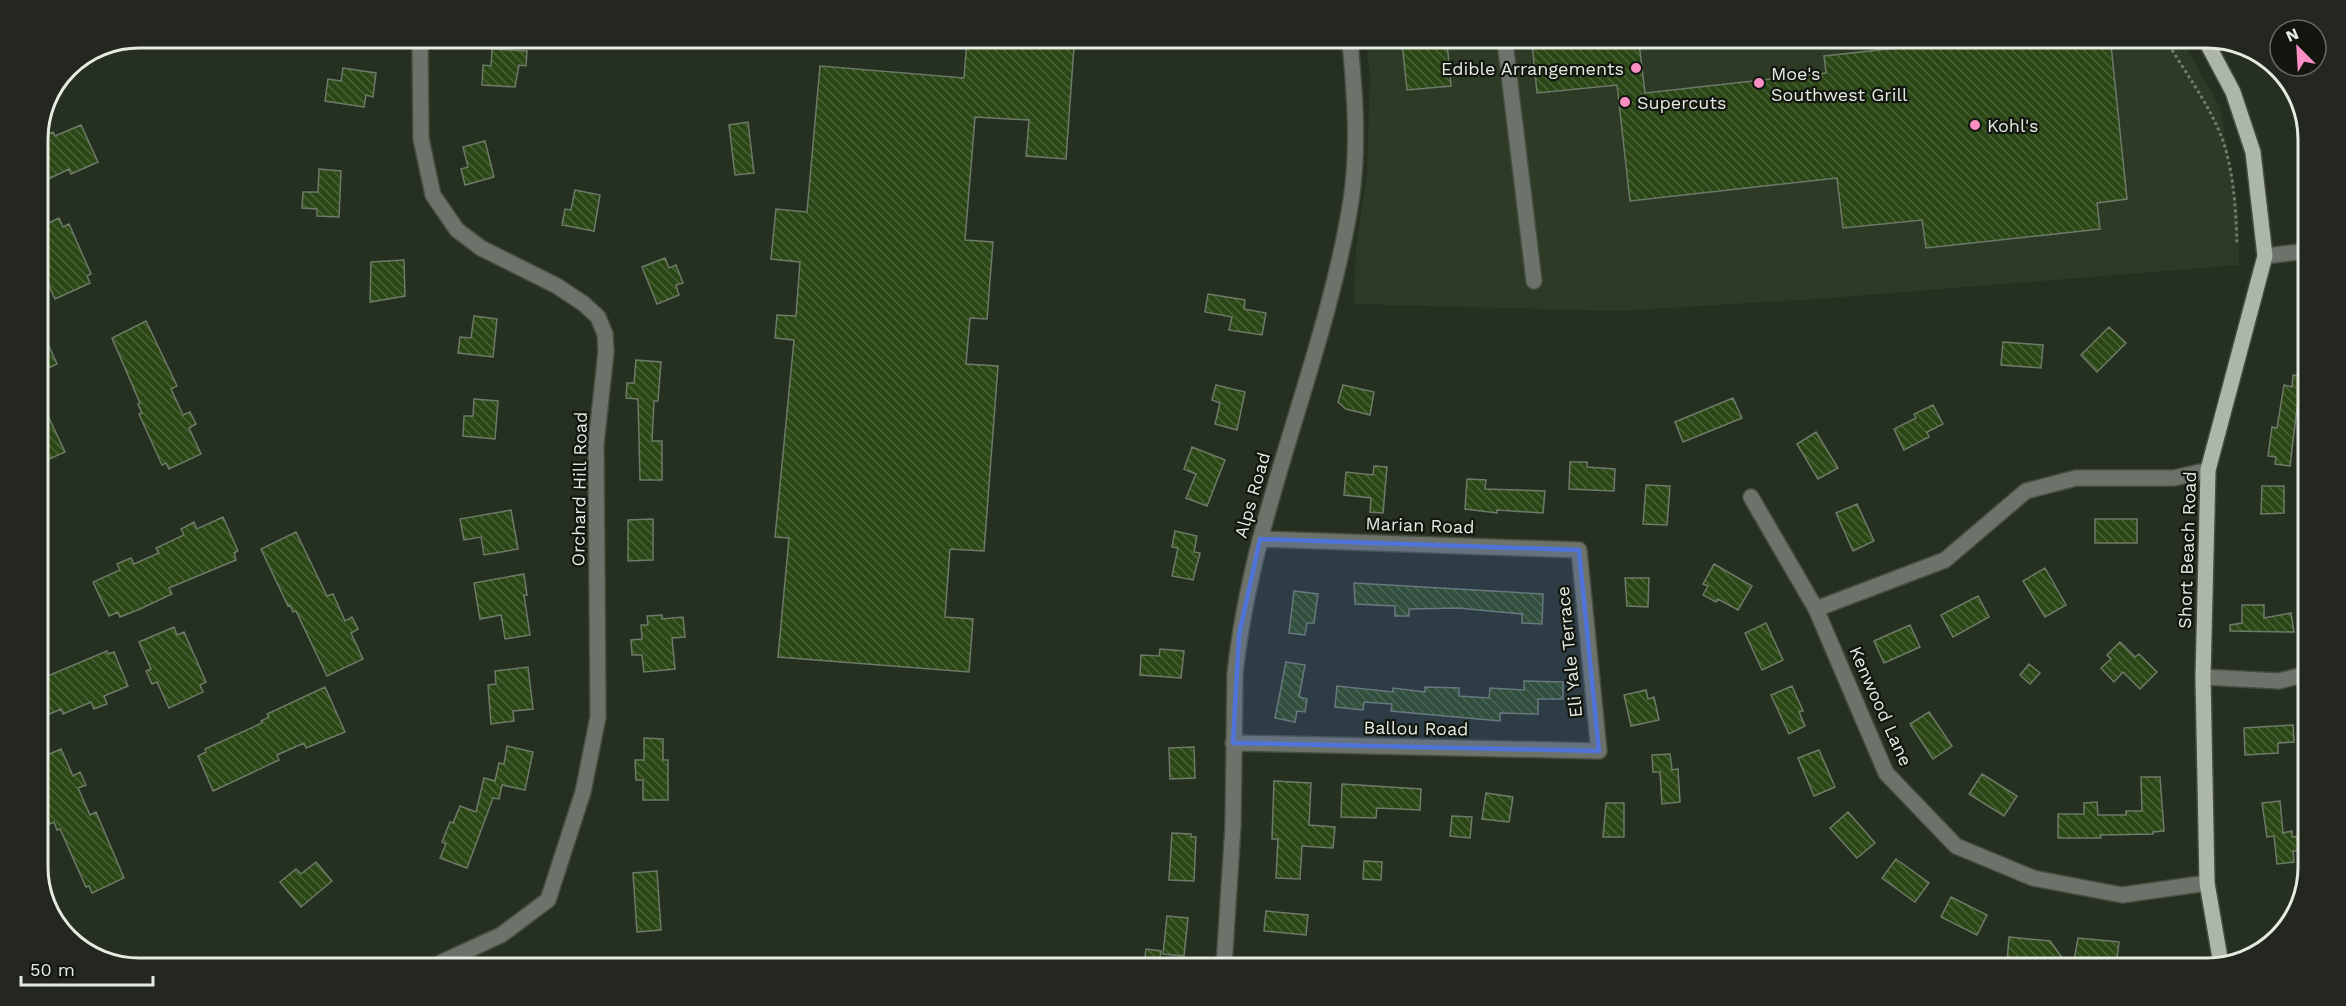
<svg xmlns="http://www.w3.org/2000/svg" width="2346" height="1006" viewBox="0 0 2346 1006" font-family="'Work Sans',sans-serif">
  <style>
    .built { fill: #2d3a25 }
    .building { fill: url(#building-back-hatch); stroke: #6e7a68; stroke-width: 1.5 }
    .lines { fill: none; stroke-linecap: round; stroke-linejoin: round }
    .minor-casing { stroke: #454e3f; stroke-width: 18 }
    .major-casing { stroke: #454e3f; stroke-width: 18 }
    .path { stroke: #737b6e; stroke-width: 3; stroke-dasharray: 3 3; stroke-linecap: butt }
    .minor { stroke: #6d726a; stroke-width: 15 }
    .major { stroke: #adb7a7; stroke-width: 15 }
    .marked { fill: #4f75da; fill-opacity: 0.2; stroke: #4f75da; stroke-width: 4.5; stroke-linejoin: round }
    .poi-dot { fill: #fb8fc4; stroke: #12160f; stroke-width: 2 }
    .labels { text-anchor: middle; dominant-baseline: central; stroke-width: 4.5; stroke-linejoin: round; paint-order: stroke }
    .poi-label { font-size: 18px; fill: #e5ebe1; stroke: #12160f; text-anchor: start }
    .street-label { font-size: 18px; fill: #e5ebe1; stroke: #12160f }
    .rim { fill: none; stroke: #e5ebe1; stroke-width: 3 }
  </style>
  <defs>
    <pattern id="building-back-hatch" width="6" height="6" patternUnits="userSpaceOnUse" patternTransform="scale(1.5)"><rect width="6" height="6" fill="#2b4716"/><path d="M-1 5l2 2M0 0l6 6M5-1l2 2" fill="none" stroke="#4a6238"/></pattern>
  </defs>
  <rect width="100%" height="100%" fill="#263020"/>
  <path class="built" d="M139,38H255L139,47L120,41Z
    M437,39H506L438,50Z
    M1366,42L2184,45L2220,107L2238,210L2239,265L1829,298L1620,311L1354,304L1356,249L1367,173L1370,76Z"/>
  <path class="building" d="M967,40L1074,47L1066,159L1026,156L1029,120L975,117L965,240L993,242L987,319L970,318L966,364L998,366L984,551L950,549L945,617L973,619L969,672L778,657L789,538L775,537L794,340L775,338L777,315L796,316L800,262L771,259L776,209L807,212L820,66L964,78Z
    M1402,42H1447L1451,86L1407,90Z
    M1532,43H1639L1645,93L1826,73L1824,56L1934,44L2111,45L2127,199L2097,203L2100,229L1926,248L1922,220L1843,228L1837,178L1630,201L1617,85L1537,93Z
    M492,49L527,51L526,66L519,65L515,87L482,85L483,65L491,66Z
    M343,68L376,73L373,97L366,95L364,107L325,101L328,79L341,81Z
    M748,122L754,173L735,175L729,125Z
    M81,125L98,162L71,174L69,169L38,184V139L53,132L55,136Z
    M485,141L494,177L465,185L461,169L468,167L463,147Z
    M319,169L341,171L339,217L317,216V209L302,208L303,192H318Z
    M575,190L600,195L594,231L562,225L565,209L571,210Z
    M59,218L63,227L69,224L91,274L87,276L90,283L55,299L44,275L38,278V228Z
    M665,258L669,268L676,265L683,283L676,285L679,295L657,304L642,267Z
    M404,260L405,296L370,302L371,262Z
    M1208,294L1245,300L1244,309L1266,313L1262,335L1229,330L1232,317L1205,312Z
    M474,316L497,319L493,357L458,353L460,337L471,338Z
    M146,321L177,386L171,389L183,415L190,412L196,424L189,428L201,454L169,469L166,463L162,465L139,414L142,413L138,404L140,403L112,338Z
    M38,322L57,364L38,373Z
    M2109,327L2126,343L2097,372L2081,355Z
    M2003,342L2043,345L2041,368L2001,365Z
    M636,360L661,362L658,401H654L652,441H662V480H640L638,399L626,398L627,383H634Z
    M2293,375L2306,377V410L2297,408L2290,466L2275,464L2276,457L2268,456L2272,427L2277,428L2284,385L2292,387Z
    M1216,385L1245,392L1237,430L1215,424L1220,403L1212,400Z
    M1343,385L1374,392L1370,415L1346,409L1338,402Z
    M1733,398L1742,418L1683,442L1675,422Z
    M474,399L498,401L495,439L463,436L464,416H473Z
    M1933,405L1943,424L1927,432L1929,437L1904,450L1894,429L1916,418L1914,414Z
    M49,418L65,452L38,464V424Z
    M1816,432L1838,468L1818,479L1797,444Z
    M1192,447L1225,460L1207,506L1186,498L1196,474L1184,469Z
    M1570,462H1587V467L1615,469L1614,491L1569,489Z
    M1374,466L1387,467L1383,513L1370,512L1371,498L1344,495L1346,472L1373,475Z
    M1467,479L1486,480L1485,489L1545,491L1543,513L1497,510V513L1465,509Z
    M1646,485L1670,486L1667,525L1643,524Z
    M2262,486H2284V513L2261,514Z
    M1857,504L1874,541L1853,551L1836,513Z
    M511,510L518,549L484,555L481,537L464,540L460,519Z
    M223,517L238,551L234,553L236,560L169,588L172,594L140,609L120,617L118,612L109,616L93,582L120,570L117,564L131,558L134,564L159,553L156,548L184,535L181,529L194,522L197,529Z
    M653,519V560L628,561V520Z
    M2095,519H2137V543H2095Z
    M1175,531L1197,536L1194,552L1200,553L1193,580L1172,576L1178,548L1172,547Z
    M296,532L327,596L333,594L345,621L352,617L358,629L351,633L363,659L327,676L296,611L293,612L290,605L288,606L261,549Z
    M1714,564L1752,586L1738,610L1718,599L1716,602L1703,595L1708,586L1703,584Z
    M2045,568L2066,605L2045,617L2023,581Z
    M524,574L527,595H524L530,635L505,639L501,615L480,619L474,583Z
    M1625,578H1649L1648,607L1627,606Z
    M1354,583L1543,594L1542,624L1522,623V614L1458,608L1409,609V616H1395V606L1355,604Z
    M1294,591L1318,594L1314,623H1307L1305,635L1289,633Z
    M1978,596L1989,617L1953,637L1941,615Z
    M2242,605H2264V618L2291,613L2294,632L2230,631V625L2242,623Z
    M662,615V619L683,617L685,637L672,638L675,669L644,672L642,655H632L631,640L642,639L641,625H648L647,616Z
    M1766,623L1783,660L1762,670L1745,633Z
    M1910,625L1920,647L1884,663L1874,641Z
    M174,627L177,635L184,632L206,682L200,685L203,692L169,708L157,682L152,684L146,671L151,669L139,642Z
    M2120,642L2135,657L2139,654L2157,672L2140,689L2123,672L2114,682L2101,668L2111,659L2107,655Z
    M1160,649L1184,651L1181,678L1140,675L1141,655L1159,656Z
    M107,651L108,654L114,652L128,686L104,696L107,704L94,709L91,702L63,714L61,709L38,719V680Z
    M1286,662L1305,665L1299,697L1307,699L1305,712L1297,711L1295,722L1275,718Z
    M2029,664L2040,673L2030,684L2020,675Z
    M528,667L533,709L513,711L514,721L491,724L488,685L496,684L495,671Z
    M1524,681L1563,682V699H1538V714L1500,713V721L1391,711L1392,704L1364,702L1363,710L1335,707L1337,686L1393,692V688L1425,692V687L1459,688V696L1489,698L1490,688L1524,690Z
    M1792,686L1803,711L1799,712L1805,726L1789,734L1771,695Z
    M325,687L345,732L306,748L304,743L277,755L279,760L213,791L198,756L206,752L205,749L262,723L261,721L269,717L267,714Z
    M1646,690L1648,699L1654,697L1659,720L1631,726L1624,695Z
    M1929,712L1952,746L1933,759L1910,724Z
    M2293,725L2294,742L2278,743V753L2245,755L2244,728Z
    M644,738L663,739V760H668V800H643V780H636L635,760H644Z
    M507,746L533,752L525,790L502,785L499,799L493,798L467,868L440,858L446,844L442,842L450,822L453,823L460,806L476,812L484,778L495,781L499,763L504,764Z
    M1194,747L1195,778L1170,779L1169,748Z
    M61,749L73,776L80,772L86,785L78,788L90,815L96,812L124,878L92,893L89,886L86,887L60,829L57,830L54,822L50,824L38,797V759Z
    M1819,750L1835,787L1814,796L1798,758Z
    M1670,754L1672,770L1678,769L1680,802L1662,804L1660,772H1653L1652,755Z
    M1982,774L2017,796L2004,816L1969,794Z
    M2141,777H2160L2164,831L2153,832V834L2100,835L2101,838H2058V814H2084V803L2097,802L2098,815H2126V811H2142Z
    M1274,781L1311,783L1309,825L1335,827L1333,848L1302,846L1300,879L1276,878L1278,839H1272Z
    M1342,784L1421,789L1420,810L1377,808L1376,818L1341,817Z
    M1486,793L1513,797L1509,822L1482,819Z
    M2280,801L2283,833L2292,831V837L2302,836L2301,850L2293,851L2294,862L2277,864L2274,836L2267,837L2262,803Z
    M1606,803H1624V837H1603Z
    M1848,812L1875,843L1857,858L1830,828Z
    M1452,816L1472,817L1470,838L1450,836Z
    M1172,833L1191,834V837H1196L1194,881L1169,880Z
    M1896,859L1929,883L1915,902L1882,878Z
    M1364,861L1382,862L1381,880L1363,879Z
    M316,862L332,881L301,907L280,882L296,869L301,874Z
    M657,871L661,930L637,932L633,873Z
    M1951,897L1987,915L1977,935L1941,917Z
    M1266,911L1308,915L1306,935L1264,931Z
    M1167,916L1188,918L1184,956L1163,954Z
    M2009,937L2050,941L2063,959L2050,958L2049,966L2007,962Z
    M2078,938L2119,942L2116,966L2074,961Z
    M1146,949L1161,951L1159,965H1144Z"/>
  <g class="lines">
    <defs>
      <path id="minor" d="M420,39L421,139L433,195L457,230L481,248L557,286L584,304L598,317L605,334L606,352L596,444L598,717L583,792L548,900L501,935L442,962
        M1505,42L1534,281
        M2265,256L2307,251
        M1751,497L1816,609L1886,773L1956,846L2033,878L2122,895L2207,883
        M1816,609L1945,560L2026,491L2076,478H2174L2208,470
        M2203,677L2279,681L2303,675
        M1233,743L1599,751L1579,550L1260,539
        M1224,965L1233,826L1235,674C1252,511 1325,362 1351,201C1359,148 1355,95 1350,42"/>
      <path id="major" d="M2208,45L2233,92L2253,152L2265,256L2208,470L2203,677L2207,883L2221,964"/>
    </defs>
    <use href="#minor" class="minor-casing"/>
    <use href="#major" class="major-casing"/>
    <path class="path" d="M2169,45C2187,75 2211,107 2223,141C2234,174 2236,211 2237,245"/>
    <use href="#minor" class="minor"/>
    <use href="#major" class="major"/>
  </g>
  <path class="marked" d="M1260,539L1579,550L1599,751L1233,743L1239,635Z"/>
  <g class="poi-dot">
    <circle cx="1636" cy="68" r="6"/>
    <circle cx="1759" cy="83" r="6"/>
    <circle cx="1625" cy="102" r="6"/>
    <circle cx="1975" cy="125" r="6"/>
  </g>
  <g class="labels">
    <g class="poi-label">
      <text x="1624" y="68" text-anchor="end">Edible Arrangements</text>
      <text x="1771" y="73">Moe's<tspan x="1771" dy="21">Southwest Grill</tspan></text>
      <text x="1637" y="102">Supercuts</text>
      <text x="1987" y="125">Kohl's</text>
    </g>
    <g class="street-label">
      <text transform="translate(579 489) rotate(-89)">Orchard Hill Road</text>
      <text transform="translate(1252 495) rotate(-74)">Alps Road</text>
      <text transform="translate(1420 525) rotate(2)">Marian Road</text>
      <text transform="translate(2187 550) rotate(-88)">Short Beach Road</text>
      <text transform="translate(1569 652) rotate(-96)">Eli Yale Terrace</text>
      <text transform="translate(1881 706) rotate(66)">Kenwood Lane</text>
      <text transform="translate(1416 728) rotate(1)">Ballou Road</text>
    </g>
  </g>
  <path d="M0 0H2346V1006H0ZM139 48H2207A91 91 0 0 1 2298 139V867A91 91 0 0 1 2207 958H139A91 91 0 0 1 48 867V139A91 91 0 0 1 139 48Z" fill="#232720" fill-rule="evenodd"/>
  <path class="rim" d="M139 48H2207A91 91 0 0 1 2298 139V867A91 91 0 0 1 2207 958H139A91 91 0 0 1 48 867V139A91 91 0 0 1 139 48Z"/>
  <g transform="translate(2298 48) rotate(336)"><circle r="28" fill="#12160f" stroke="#666b63" stroke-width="1.5"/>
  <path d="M0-4.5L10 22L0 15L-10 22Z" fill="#fb8fc4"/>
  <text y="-9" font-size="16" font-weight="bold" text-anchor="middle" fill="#e5ebe1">N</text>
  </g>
  <path d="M21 976v9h132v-9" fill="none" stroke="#e5ebe1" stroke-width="3"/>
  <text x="30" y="976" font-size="18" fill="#e5ebe1" stroke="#12160f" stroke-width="4.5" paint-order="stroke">50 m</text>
</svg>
